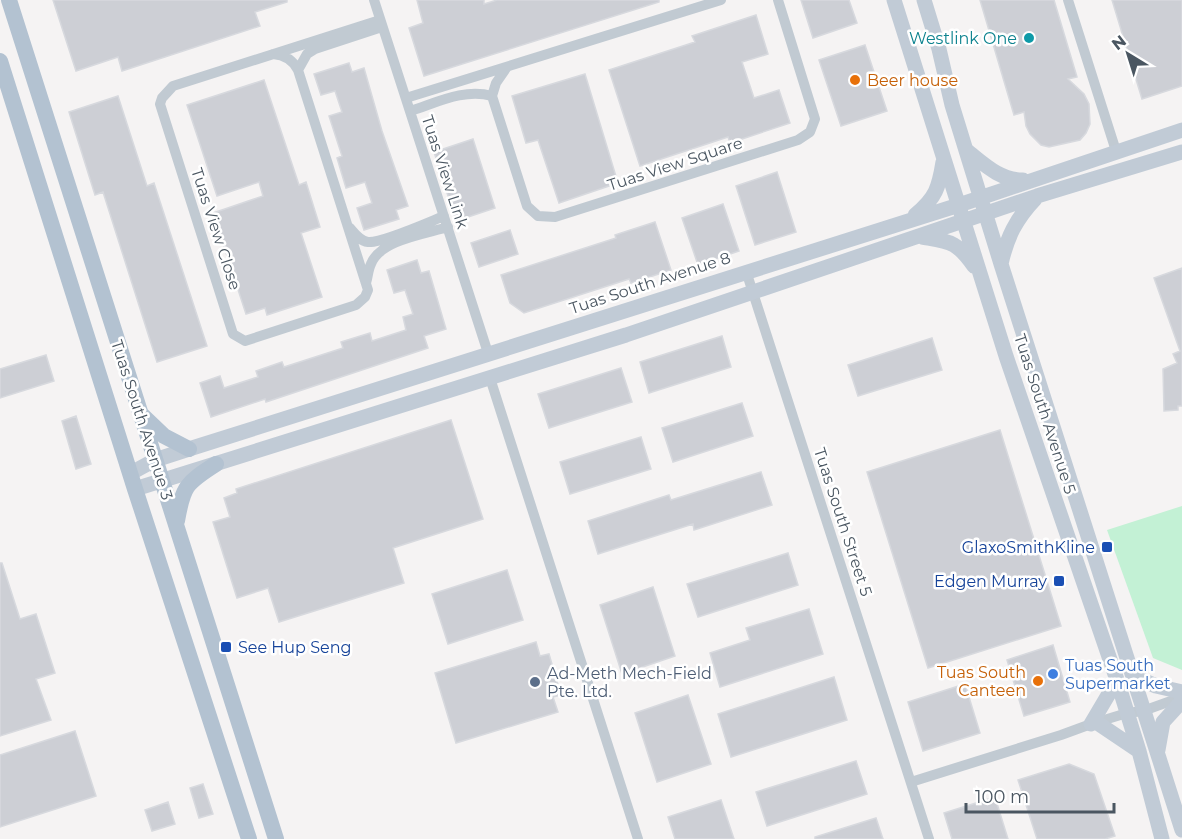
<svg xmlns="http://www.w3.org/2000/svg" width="1182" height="839" viewBox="0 0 1182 839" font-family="Montserrat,sans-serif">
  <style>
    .green { fill: #c3f1d5 }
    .building { fill: #cdcfd5; stroke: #d7d9de; stroke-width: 1.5 }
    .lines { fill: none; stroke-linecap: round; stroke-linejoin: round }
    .street { stroke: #c1cad2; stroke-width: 10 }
    .secondary { stroke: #c1cbd6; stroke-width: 15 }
    .primary { stroke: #b3c2d1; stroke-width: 16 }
    .culture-dot { fill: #0f9aa8; stroke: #fff; stroke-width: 2 }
    .food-dot { fill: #e8710a; stroke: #fff; stroke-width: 2 }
    .transit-dot { fill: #1a4fb4; stroke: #fff; stroke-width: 2 }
    .shop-dot { fill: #3f7fe0; stroke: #fff; stroke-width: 2 }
    .service-dot { fill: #5c6f8a; stroke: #fff; stroke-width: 2 }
    .labels { text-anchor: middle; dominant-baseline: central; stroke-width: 5; stroke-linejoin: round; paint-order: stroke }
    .culture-label { font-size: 16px; fill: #0d838f; stroke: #fff; text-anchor: end }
    .food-label { font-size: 16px; fill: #c56008; stroke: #fff; text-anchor: start }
    .street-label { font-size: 16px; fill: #4a5661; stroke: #fff }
    .transit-label { font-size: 16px; fill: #164399; stroke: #fff; text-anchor: end }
    .shop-label { font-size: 16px; fill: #366cbe; stroke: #fff; text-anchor: start }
    .service-label { font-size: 16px; fill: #4e5e75; stroke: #fff; text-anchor: start }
  </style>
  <rect width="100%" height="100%" fill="#f5f3f3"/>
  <path class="green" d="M1182,506V670L1153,658L1107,530Z"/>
  <path class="building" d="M53,0H287V2L255,12L260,26L122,71L118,57L76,71Z
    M417,0H484V4L497,0H659V2L424,76L409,28L423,23Z
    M801,0H849L857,23L813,38Z
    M980,0H1054L1077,77L1068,79L1084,94L1089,104L1090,124L1086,133L1080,140L1049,147L1041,145L1030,134L1026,126L1024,112L1014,115Z
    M1112,0H1182V86L1142,99Z
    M756,15L768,54L742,62L754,98L779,90L790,123L730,143L728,137L640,166L609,70L695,42L692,36Z
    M865,45L887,111L841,126L819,60Z
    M349,63L352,72L364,68L382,131L408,206L396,210L399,219L364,230L357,208L372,203L365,182L346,188L337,158L342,156L329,116L342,112L335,91L321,95L314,74Z
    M585,74L618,183L559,203L538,140L526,143L512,96Z
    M264,80L299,185L306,182L320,227L301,233L322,297L267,315L265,308L246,314L213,213L263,196L259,182L217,196L187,105Z
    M118,96L147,186L154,183L207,346L157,362L103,192L95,195L69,112Z
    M473,139L495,208L456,221L434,152Z
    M777,172L796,232L755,245L736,186Z
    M723,204L739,251L698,265L682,218Z
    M655,222L671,270L631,283L629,279L524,313L510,303L501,275L616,238L615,235Z
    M510,230L518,254L479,267L471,243Z
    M417,260L421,273L429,271L446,329L424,336L428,348L266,402L265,399L211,417L200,383L220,376L224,388L258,377L256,371L282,362L284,367L343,348L341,342L370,333L372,341L406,330L403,317L413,314L405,290L394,293L387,270Z
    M1182,268V406H1178V410L1164,411L1163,369L1177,363L1173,354L1180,351L1154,278Z
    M722,336L731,367L649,393L640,362Z
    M932,338L942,370L858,396L848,365Z
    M46,355L54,381L0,398V369Z
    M621,368L632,402L549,428L538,394Z
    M742,403L753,436L673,462L662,428Z
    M76,416L91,464L76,469L62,421Z
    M451,420L483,519L393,548L404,583L279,622L268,588L237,598L213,522L230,517L224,498L237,493L236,489Z
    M1000,430L1061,626L928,668L867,472Z
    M641,437L651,469L570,494L560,462Z
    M761,472L772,505L694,530L693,524L598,554L588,521L669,495L671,500Z
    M788,553L798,585L698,617L687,584Z
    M0,563H2L20,619L36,614L55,673L36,679L51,720L0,736Z
    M507,570L523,620L448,644L432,594Z
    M653,587L675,656L622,674L600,605Z
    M809,609L823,654L720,687L710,653L750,640L746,628Z
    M536,642L540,656L549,654L561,695L553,697L558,712L456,743L435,673Z
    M1053,645L1070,702L1024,716L1007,660Z
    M834,677L847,720L731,757L718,714Z
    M965,684L980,733L923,751L908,702Z
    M688,695L711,764L657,782L635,713Z
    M75,731L96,796L0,827V755Z
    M856,761L867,794L767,826L756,792Z
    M1069,764L1094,774L1115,836L1105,839H1037L1018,780Z
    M203,784L213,814L199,818L190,788Z
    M995,797L1008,839H952L944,813Z
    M721,800L734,839H675L668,817Z
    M168,802L175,824L152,831L145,810Z
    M876,818L883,839H815V837Z"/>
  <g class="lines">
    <path class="street" d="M374,0L488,353
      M1068,0L1116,151
      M380,20L173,86L162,98L160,104L233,334L245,341L356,305L365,297L368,290L298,70L307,54L315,49L382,27
      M273,54C285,55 293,60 298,70
      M492,96L527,206L538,216L555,217L798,140L810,132L815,119L778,0
      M492,96L496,83L507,67
      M406,98L721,0
      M410,111C436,103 464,88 492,96
      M350,228C355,234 360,241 368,242C382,243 429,222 444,216
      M746,271L929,839
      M366,283C368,277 368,270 371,264C380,240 425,234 448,227
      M490,378L638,839
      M911,782L1061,735L1091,724L1127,713L1143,711L1182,697"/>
    <path class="secondary" d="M894,0L1006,356L1117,680L1139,751L1162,839
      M924,0L939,49L952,105L1001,264L1182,830
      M966,150C984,164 999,180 1023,180
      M915,215C936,198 939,187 943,162
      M922,237C951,242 956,241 974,266
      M1001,264C1007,237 1016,219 1035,199
      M131,473L155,460L189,449L959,205L1182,130
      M135,489L626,335L1037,196L1182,152
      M1133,676L1156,686L1182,692
      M1096,722L1139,751
      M1091,724L1117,680
      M1158,750L1163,722L1182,701"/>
    <path class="primary" d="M9,0L276,839
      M0,61L135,489L249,839
      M142,415L164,436L189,449
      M177,521C183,486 186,483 216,464"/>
  </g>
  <circle class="culture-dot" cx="1029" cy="38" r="6"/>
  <g class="food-dot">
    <circle cx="855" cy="80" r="6"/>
    <circle cx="1038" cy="681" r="6"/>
  </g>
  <g class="transit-dot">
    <rect x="1101" y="541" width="12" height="12" rx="3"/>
    <rect x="1053" y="575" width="12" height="12" rx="3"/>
    <rect x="220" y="641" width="12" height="12" rx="3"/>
  </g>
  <circle class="shop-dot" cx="1053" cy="674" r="6"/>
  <circle class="service-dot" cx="535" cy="682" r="6"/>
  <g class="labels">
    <g class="culture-label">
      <text x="1017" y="38">Westlink One</text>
    </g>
    <g class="food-label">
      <text x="867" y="80">Beer house</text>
      <text x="1026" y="672" text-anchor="end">Tuas South<tspan x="1026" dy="18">Canteen</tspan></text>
    </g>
    <g class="street-label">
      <text transform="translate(675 164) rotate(-18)">Tuas View Square</text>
      <text transform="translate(445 172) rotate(72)">Tuas View Link</text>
      <text transform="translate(216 229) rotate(72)">Tuas View Close</text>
      <text transform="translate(650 283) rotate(-18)">Tuas South Avenue 8</text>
      <text transform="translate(1045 414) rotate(72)">Tuas South Avenue 5</text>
      <text transform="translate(142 420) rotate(72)">Tuas South Avenue 3</text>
      <text transform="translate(843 522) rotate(72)">Tuas South Street 5</text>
    </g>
    <g class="transit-label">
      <text x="1095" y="547">GlaxoSmithKline</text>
      <text x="1047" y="581">Edgen Murray</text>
      <text x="238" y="647" text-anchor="start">See Hup Seng</text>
    </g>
    <g class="shop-label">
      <text x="1065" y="665">Tuas South<tspan x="1065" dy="18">Supermarket</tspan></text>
    </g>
    <g class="service-label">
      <text x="547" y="673">Ad-Meth Mech-Field<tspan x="547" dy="18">Pte. Ltd.</tspan></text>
    </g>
  </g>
  <g transform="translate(1128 54) rotate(322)" stroke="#ffffff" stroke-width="4.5" paint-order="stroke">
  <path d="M0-4.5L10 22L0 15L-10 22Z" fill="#4a5661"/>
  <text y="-9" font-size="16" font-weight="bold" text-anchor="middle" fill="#4a5661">N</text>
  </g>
  <path d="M966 803v9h148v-9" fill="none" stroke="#4a5661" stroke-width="3"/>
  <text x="975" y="803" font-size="18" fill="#4a5661" stroke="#ffffff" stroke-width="4.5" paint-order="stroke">100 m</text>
</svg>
